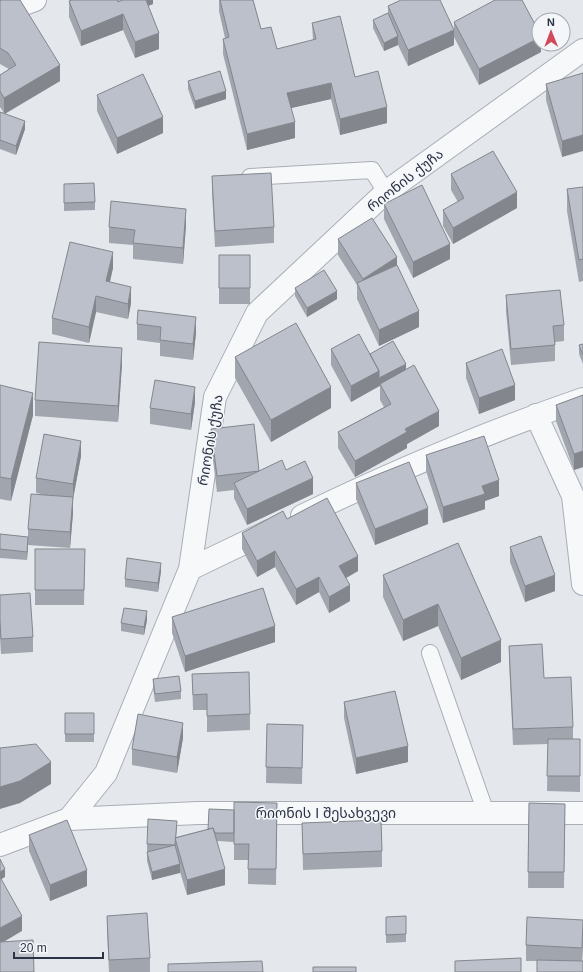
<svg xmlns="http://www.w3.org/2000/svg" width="583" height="972" viewBox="0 0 583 972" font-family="Arial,'Noto Sans Georgian',sans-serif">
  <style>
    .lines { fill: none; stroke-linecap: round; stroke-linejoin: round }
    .service-casing { stroke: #a9aeb7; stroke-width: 18 }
    .minor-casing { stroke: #a9aeb7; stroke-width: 24 }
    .service { stroke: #f7f8fa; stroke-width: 16 }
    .minor { stroke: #f7f8fa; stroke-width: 22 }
    .wall { fill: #a1a5ae }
    .shaded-wall { fill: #83868d }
    .building { fill: #bbc0ca; stroke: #83868d }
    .labels { text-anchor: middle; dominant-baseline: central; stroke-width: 3; stroke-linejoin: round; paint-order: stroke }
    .street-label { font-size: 14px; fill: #2b3445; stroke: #f4f6f9 }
  </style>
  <rect width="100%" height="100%" fill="#e4e7ec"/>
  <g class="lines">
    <defs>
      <path id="service" d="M250,177L372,170L386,192
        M430,653L486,813"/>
      <path id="minor" d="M0,13L35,0
        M536,415L573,496L583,584
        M302,516C393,472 487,432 583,399
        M190,569L269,531
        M69,819L198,813H583
        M0,845L69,819L106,773L190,569L215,397L257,313L386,192L583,50"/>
    </defs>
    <use href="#service" class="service-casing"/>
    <use href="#minor" class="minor-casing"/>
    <use href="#service" class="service"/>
    <use href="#minor" class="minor"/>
  </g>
  <path class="wall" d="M153,0V4L148,6L159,49L135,58L123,30L81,46L69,17V1Z
    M219,0H253L261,29L277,49L313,40L312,23L355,77L387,123L340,135L331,99L291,108L295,138L247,150L223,54V39L225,38L219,11Z
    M0,1L60,81L5,114L25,129L16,155L0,149V112L4,113L0,107V75L9,69L0,64Z
    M388,6L454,45L408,66L398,45L384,51L373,28V20L388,13Z
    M454,22L541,44V52L479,85L454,37Z
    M583,73L562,157L546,100V84Z
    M188,81L226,99L195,109L188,89Z
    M97,95L163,133L117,154L97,111Z
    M451,174L517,208L453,244L443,226V210L458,202L451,190Z
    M212,176L274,227V243L215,247L212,192Z
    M64,184L95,202V210L64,211Z
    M583,187V281L579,282L567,211V189Z
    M384,204L450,259L413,278L384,219Z
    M186,225L183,264L133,259V245L109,243V227Z
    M338,239L397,266L419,327L379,346L357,299V285L338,255Z
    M250,255V304H219V288Z
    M113,268L110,282L131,303L128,319L96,312L89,343L52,334V318Z
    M295,288L337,299L307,317L295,296Z
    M506,295L564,325V341L555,342V361L511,365L506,311Z
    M138,310L196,333L193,360L160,356V343L137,340V324Z
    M583,344V364L579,354V345Z
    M331,349L370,354L406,370L439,426L407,444V448L355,477L338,448V432L384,407L380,400V386L351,402L331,365Z
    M235,357L331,408L271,442L235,378Z
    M466,363L515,400L479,414L466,378Z
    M122,364L118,422L35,416V400Z
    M0,385L33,415L11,501L0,499Z
    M583,395V467L574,470L556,421V405Z
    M195,402L191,430L150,424V408Z
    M211,429L259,471L286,470L313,494L247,525L234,498V490L217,492L211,445Z
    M426,455L499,496L485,501V509L443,523L426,471Z
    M81,456L73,499V513L70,548L28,545L27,560L0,558V534L28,537V529L41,494L36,493V478Z
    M356,483L428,524L375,545L356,499Z
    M287,519L358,571L346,578L350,601L329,613L319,592L296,605L275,567L257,577L242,549V533Z
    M458,543L501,662L461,680L438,626L403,641L383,597V575Z
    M510,547L555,591L525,602L510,562Z
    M35,549H85L84,605H35Z
    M161,571L158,592L125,587V579Z
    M0,595L33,637V652L1,654L0,637Z
    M172,617L275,642L185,672L172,633Z
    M147,620L144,635L121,631V623Z
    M509,646L544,678L573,727V739H580V792L547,791L548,744L513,745L509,661Z
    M192,674L250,714V730L207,732V710H193Z
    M153,679L181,691V699L155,702L153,687Z
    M344,702L408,762L356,774L344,718Z
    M65,713H94V742H65Z
    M267,724L303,725L302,784L266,783Z
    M183,738L177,773L132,765V749Z
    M277,803L276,885L248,884V860H234V842L217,841L225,885L187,895L180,872L152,880L147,861V852H149H147V844L177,829L176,837L208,829L234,810Z
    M529,803L565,804L564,888H528Z
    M302,823L382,851V867L303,870Z
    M29,835L87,886L50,901L29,851Z
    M107,916L150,958V972H109L107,931Z
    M386,917L406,934V942L386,943Z
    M583,935L582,961H526V945Z"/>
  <path class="shaded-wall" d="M141,0H153V4L124,15L123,14V30L81,46V31Z
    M454,30V45L408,66V50Z
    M159,33V49L135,58V42Z
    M398,36V45L384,51V43Z
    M539,38V44H541V52L479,85V69Z
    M60,65V81L4,114V98Z
    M331,83V99L287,109V93Z
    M226,91V99L195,109V101Z
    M387,107V123L340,135V119Z
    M163,117V133L117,154V138Z
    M25,121V129L16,155V146Z
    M295,122V138L247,150V134Z
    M583,135V151L562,157V141Z
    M517,192V208L453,244V228Z
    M186,209V225L183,264V248Z
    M450,244V259L413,278V262Z
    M113,252V268L106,297V281Z
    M397,257V273L363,295V279Z
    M131,287V303L128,319V304Z
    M337,291V299L307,317V308Z
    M96,296V312L89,343V327Z
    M419,311V327L379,346V330Z
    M196,317V333L193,360V344Z
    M122,348V364L118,422V406Z
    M406,364V372L380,384V386H379V378Z
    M379,371V386L351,402V386Z
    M515,385V400L479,414V398Z
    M195,387V402L191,430V414Z
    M331,387V408L271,442V420Z
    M33,393V415L11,501V479Z
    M439,411V426L407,444V448L355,477V461L405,429Z
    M81,441V456L73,499V513L70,548V532L73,500V484Z
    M583,451V467L574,470V454Z
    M313,478V494L247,525V509Z
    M499,480V496L485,501V509L443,523V507L482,486Z
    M428,508V524L375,545V529Z
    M28,537V545L27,560V552Z
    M275,551V567L257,577V561Z
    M358,556V571L339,582V566Z
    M161,563V571L158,592V583Z
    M555,575V591L525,602V586Z
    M319,577V592L296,605V589Z
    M350,585V601L329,613V597Z
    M438,604V626L403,641V620Z
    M147,611V620L144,635V627Z
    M275,626V642L185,672V656Z
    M501,640V662L461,680V658Z
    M183,723V738L177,773V757Z
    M408,746V762L356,774V758Z
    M51,762V784L20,803L0,809V787Z
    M180,864V873L152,880V872Z
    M5,869V877L0,880V872Z
    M225,869V885L187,895V880Z
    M87,870V886L50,901V885Z
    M22,916V931L0,944V928Z
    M583,920V935L582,964V948Z"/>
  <path class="building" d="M1,0H20L60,65L4,98L0,91V75L16,65L8,53L0,48V1Z
    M72,0H118V2L123,0H146L159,33L135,42L123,14L81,31L69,1Z
    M220,0H253L261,29L271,27L277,49L316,39L312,23L340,16L355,77L378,71L387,107L340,119L331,83L287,93L295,122L247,134L223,39L229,37Z
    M401,0H440L454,30L408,50L388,6Z
    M495,0H522L539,32V38L479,69L454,22Z
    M388,13L398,36L384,43L373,20Z
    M220,71L226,91L195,101L188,81Z
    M583,73V135L562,141L546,84Z
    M143,74L163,117L117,138L97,95Z
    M0,112L25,121L16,146L0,140Z
    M493,151L517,192L453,228L443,210L464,198L451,174Z
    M271,173L274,227L215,231L212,176Z
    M94,183L95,202L64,203V184Z
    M422,185L450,244L413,262L384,204Z
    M583,187V259L579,260L567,189Z
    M111,201L186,209L183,248L133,243L135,230L109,227Z
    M372,218L397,257L363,279L338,239Z
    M70,242L113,252L106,281L131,287L128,304L96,296L89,327L52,318Z
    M219,255H250V288H219Z
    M397,265L419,311L379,330L357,283Z
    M324,270L337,291L307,308L295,288Z
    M560,290L564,325L553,326L555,345L511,349L506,295Z
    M138,310L196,317L193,344L160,340L161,327L137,324Z
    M296,323L331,387L271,420L235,357Z
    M359,334L379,371L351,386L331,349Z
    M393,341L406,364L379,378V371L370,354Z
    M39,342L122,348L118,406L35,400Z
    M583,344V355L579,345Z
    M502,349L515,385L479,398L466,363Z
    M414,365L439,411L405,429L407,432L355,461L338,432L391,404L380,384Z
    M155,380L195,387L191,414L150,408Z
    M0,385L33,393L11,479L0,477Z
    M583,395V451L574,454L556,405Z
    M254,424L259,471L282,460L286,470L305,461L313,478L247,509L234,483L259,471L217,476L211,429Z
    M44,434L81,441L73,484L36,478Z
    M484,436L499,480L482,486L485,494L443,507L426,455Z
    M409,462L428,508L375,529L356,483Z
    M31,494L73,497L70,532L28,529Z
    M327,498L358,556L339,566L350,585L329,597L319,577L296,589L275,551L257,561L242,533L283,511L287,519Z
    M0,534L28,537L27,552L0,549Z
    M541,536L555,575L525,586L510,547Z
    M458,543L501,640L461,658L438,604L403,620L383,575Z
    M35,549H85L84,590H35Z
    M127,558L161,563L158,583L125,579Z
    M263,588L275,626L185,656L172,617Z
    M30,593L33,637L1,639L0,621V595Z
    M124,608L147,611L144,627L121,623Z
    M542,644L544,678L571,677L573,727L513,729L509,646Z
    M249,672L250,714L207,716V694L193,695L192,674Z
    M179,676L181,691L155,694L153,679Z
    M395,691L408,746L356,758L344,702Z
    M65,713H94V734H65Z
    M138,714L183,723L177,757L132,749Z
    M267,724L303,725L302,768L266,767Z
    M548,739H580V776H547Z
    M36,744L51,762L20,781L0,787V748Z
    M234,802L277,803L276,869H248L249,844H234Z
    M529,803L565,804L564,872H528Z
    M209,809L234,810V833H215L213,828L208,829Z
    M148,819L177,821L175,845L180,864L152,872L147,852L175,845L147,844Z
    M67,820L87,870L50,885L29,835Z
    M381,820L382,851L303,854L302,823Z
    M213,828L225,869L187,880L175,838Z
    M0,859L5,869L0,872Z
    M0,877L22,916L0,928Z
    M147,913L150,958L109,960L107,916Z
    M406,916V934L386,935V917Z
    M527,917L583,920L582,948L526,945Z
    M33,940L34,972H0V942Z
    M521,958V972H455V961Z
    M537,960L583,961V972H537Z
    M262,961L263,972H168V964Z
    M313,967H356V972H313Z"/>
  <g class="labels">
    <g class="street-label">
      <text transform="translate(405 180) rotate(-38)">რიონის ქუჩა</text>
      <text transform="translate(210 440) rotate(-80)">რიონის ქუჩა</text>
      <text x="326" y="813">რიონის I შესახვევი</text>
    </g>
  </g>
  <g transform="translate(551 32) rotate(359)"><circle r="19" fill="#f4f6f9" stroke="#a4a8b1"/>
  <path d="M0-3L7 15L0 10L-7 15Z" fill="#d1495b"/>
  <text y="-6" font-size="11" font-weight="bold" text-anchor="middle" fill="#2b3445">N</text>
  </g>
  <path d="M14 952v6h89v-6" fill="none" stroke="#2b3445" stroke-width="2"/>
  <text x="20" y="952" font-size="12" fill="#2b3445" stroke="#f4f6f9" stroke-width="3" paint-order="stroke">20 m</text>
</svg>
